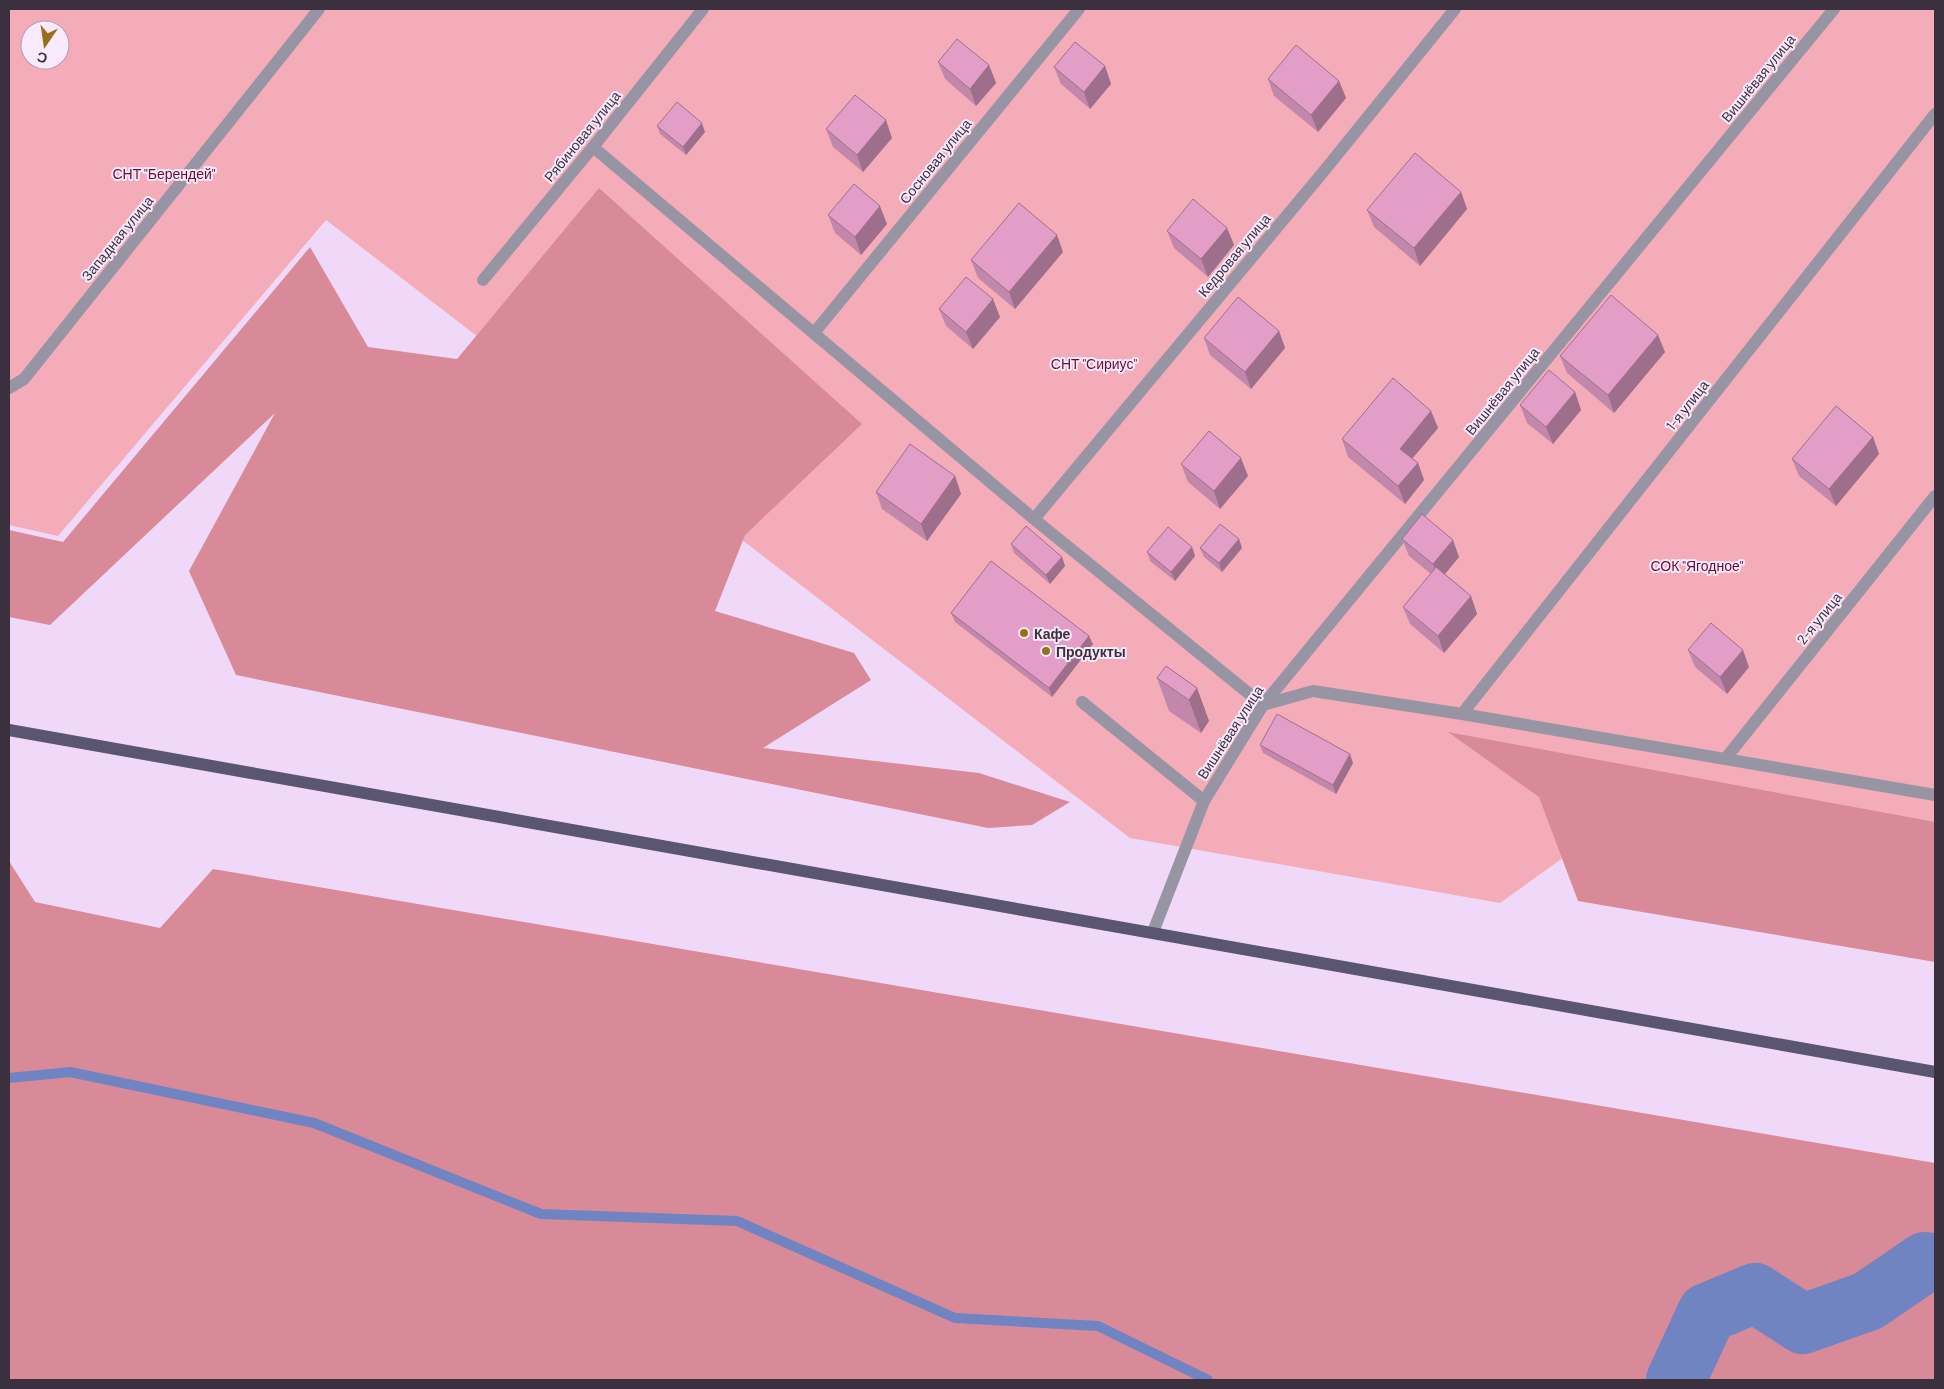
<svg xmlns="http://www.w3.org/2000/svg" width="1944" height="1389" viewBox="0 0 1944 1389" font-family="Barlow,sans-serif">
  <style>
    .green { fill: #f5acb9; fill-rule: evenodd }
    .forest { fill: #d88a99 }
    .lines { fill: none; stroke-linecap: round; stroke-linejoin: round }
    .stream { stroke: #6f84c1; stroke-width: 10 }
    .river { stroke: #6f84c1; stroke-width: 60 }
    .lane { stroke: #9795a4; stroke-width: 12 }
    .street { stroke: #9795a4; stroke-width: 12 }
    .primary { stroke: #5a5570; stroke-width: 12 }
    .wall { fill: #c288ab }
    .shaded-wall { fill: #9e6f8b }
    .building { fill: #e29ec7; stroke: #9e6f8b }
    .poi-dot { fill: #98701c; stroke: #f8e9fc; stroke-width: 2 }
    .labels { text-anchor: middle; dominant-baseline: central; stroke-width: 4; stroke-linejoin: round; paint-order: stroke }
    .street-label { font-size: 14px; fill: #3b313e; stroke: #f8e9fc }
    .park-label { font-size: 14px; fill: #6b0e2e; stroke: #f8e9fc }
    .poi-label { font-size: 14px; font-weight: bold; fill: #3b313e; stroke: #f8e9fc; text-anchor: start }
  </style>
  <rect width="100%" height="100%" fill="#f0d8f8"/>
  <path class="green" d="M9,9H1935V845L1648,797L1500,903L1130,838L326,220L58,536L9,525ZM30,30H60V60H30Z"/>
  <path class="forest" d="M599,188L862,424L745,535L715,611L854,653L871,680L763,748L979,773L1070,802L1032,825L988,828L236,675L189,571L275,413L50,625L9,617V530L63,542L310,247L368,347L457,359Z
    M1448,732L1935,822V962L1578,901L1539,797Z
    M9,861L35,902L160,928L213,869L1935,1163V1380H9Z"/>
  <g class="lines">
    <path class="stream" d="M9,1078L70,1072L314,1123L541,1214L737,1221L955,1318L1098,1326L1208,1380"/>
    <path class="river" d="M1676,1380L1707,1313L1755,1293L1803,1324L1868,1301L1925,1262L1935,1263"/>
    <path class="lane" d="M1082,702L1204,801"/>
    <path class="street" d="M593,147L1034,519L1263,705L1313,691L1462,714L1935,795
      M483,280L593,147L703,9
      M814,333L1079,9
      M9,388L24,379L319,9
      M1034,519L1324,171L1455,9
      M1462,714L1935,114
      M1726,758L1935,496
      M1153,932L1204,801L1263,705L1834,9"/>
    <path class="primary" d="M9,730L1935,1072"/>
  </g>
  <path class="wall" d="M938,62L989,65L996,83L976,106L945,79Z
    M1105,66L1111,84L1090,109L1061,84L1054,67Z
    M1268,79L1339,81L1346,98L1318,132L1274,96Z
    M657,126L705,132L686,155L660,134Z
    M826,129L892,138L863,172L833,147Z
    M1461,192L1467,209L1420,266L1374,227L1367,210Z
    M828,215L887,224L861,255L835,233Z
    M1227,228L1234,245L1208,277L1174,248L1167,231Z
    M1063,252L1015,309L978,278L971,260Z
    M939,309L1000,317L973,349L946,326Z
    M1279,331L1285,348L1251,389L1210,355L1204,338Z
    M1665,352L1614,413L1567,373L1560,356Z
    M1575,392L1581,410L1553,444L1527,423L1520,405Z
    M1431,411L1438,428L1412,459L1418,463L1424,480L1405,504L1348,457L1342,439Z
    M1873,437L1879,454L1836,506L1799,476L1792,459Z
    M1181,464L1248,476L1220,509L1188,482Z
    M955,476L961,494L927,541L882,509L876,492Z
    M1239,539L1242,548L1222,572L1204,557L1200,548Z
    M1402,539L1459,557L1445,574L1471,596L1477,614L1444,653L1410,624L1403,607L1431,574L1409,556Z
    M1011,544L1062,557L1065,566L1050,584L1014,553Z
    M1192,547L1195,556L1175,581L1150,561L1147,552Z
    M951,613L1093,644L1052,697L955,622Z
    M1688,650L1749,667L1727,694L1695,667Z
    M1157,678L1197,688L1209,721L1201,733L1169,711Z
    M1260,745L1353,763L1336,794L1263,753Z"/>
  <path class="shaded-wall" d="M989,65L996,83L976,106L970,89Z
    M1105,66L1111,84L1090,109L1084,92Z
    M1339,81L1346,98L1318,132L1311,115Z
    M886,120L892,138L863,172L857,155Z
    M702,123L705,132L686,155L683,147Z
    M1461,192L1467,209L1420,266L1414,248Z
    M880,206L887,224L861,255L855,237Z
    M1227,228L1234,245L1208,277L1201,259Z
    M1057,235L1063,252L1015,309L1009,292Z
    M993,299L1000,317L973,349L966,332Z
    M1279,331L1285,348L1251,389L1245,372Z
    M1658,335L1665,352L1614,413L1608,395Z
    M1575,392L1581,410L1553,444L1546,427Z
    M1431,411L1438,428L1406,466L1400,449Z
    M1873,437L1879,454L1836,506L1829,489Z
    M1241,458L1248,476L1220,509L1214,491Z
    M1418,463L1424,480L1405,504L1398,486Z
    M955,476L961,494L927,541L921,524Z
    M1239,539L1242,548L1222,572L1219,563Z
    M1453,540L1459,557L1439,581L1433,564Z
    M1192,547L1195,556L1175,581L1171,572Z
    M1062,557L1065,566L1050,584L1046,575Z
    M1471,596L1477,614L1444,653L1438,636Z
    M1089,636L1093,644L1052,697L1049,688Z
    M1743,650L1749,667L1727,694L1720,677Z
    M1197,688L1209,721L1201,733L1189,700Z
    M1350,754L1353,763L1336,794L1333,785Z"/>
  <path class="building" d="M957,39L989,65L970,89L938,62Z
    M1075,42L1105,66L1084,92L1054,67Z
    M1296,45L1339,81L1311,115L1268,79Z
    M855,95L886,120L857,155L826,129Z
    M677,102L702,123L683,147L657,126Z
    M1415,153L1461,192L1414,248L1367,210Z
    M854,184L880,206L855,237L828,215Z
    M1193,199L1227,228L1201,259L1167,231Z
    M1019,203L1057,235L1009,292L971,260Z
    M966,277L993,299L966,332L939,309Z
    M1611,295L1658,335L1608,395L1560,356Z
    M1238,297L1279,331L1245,372L1204,338Z
    M1549,370L1575,392L1546,427L1520,405Z
    M1393,378L1431,411L1400,449L1418,463L1398,486L1342,439Z
    M1836,406L1873,437L1829,489L1792,459Z
    M1209,431L1241,458L1214,491L1181,464Z
    M910,444L955,476L921,524L876,492Z
    M1422,514L1453,540L1433,564L1402,539Z
    M1220,524L1239,539L1219,563L1200,548Z
    M1026,526L1062,557L1046,575L1011,544Z
    M1168,527L1192,547L1171,572L1147,552Z
    M991,561L1089,636L1049,688L951,613Z
    M1436,567L1471,596L1438,636L1403,607Z
    M1711,623L1743,650L1720,677L1688,650Z
    M1166,666L1197,688L1189,700L1157,678Z
    M1277,714L1350,754L1333,785L1260,745Z"/>
  <g class="poi-dot">
    <circle cx="1024" cy="633" r="5"/>
    <circle cx="1046" cy="651" r="5"/>
  </g>
  <g class="labels">
    <g class="street-label">
      <text transform="translate(1758 78) rotate(-51)">Вишнёвая улица</text>
      <text transform="translate(582 136) rotate(-51)">Рябиновая улица</text>
      <text transform="translate(935 161) rotate(-51)">Сосновая улица</text>
      <text transform="translate(117 238) rotate(-51)">Западная улица</text>
      <text transform="translate(1234 255) rotate(-50)">Кедровая улица</text>
      <text transform="translate(1502 391) rotate(-51)">Вишнёвая улица</text>
      <text transform="translate(1687 405) rotate(-52)">1-я улица</text>
      <text transform="translate(1819 618) rotate(-51)">2-я улица</text>
      <text transform="translate(1230 732) rotate(-57)">Вишнёвая улица</text>
    </g>
    <g class="park-label">
      <text x="164" y="173">СНТ "Берендей"</text>
      <text x="1094" y="363">СНТ "Сириус"</text>
      <text x="1697" y="565">СОК "Ягодное"</text>
    </g>
    <g class="poi-label">
      <text x="1034" y="633">Кафе</text>
      <text x="1056" y="651">Продукты</text>
    </g>
  </g>
  <rect width="1944" height="1389" fill="none" stroke="#3b313e" stroke-width="20"/>
  <g transform="translate(45 45) rotate(193)"><circle r="24" fill="#f8e9fc" stroke="#ac9fb0"/>
  <path d="M0-4L9 19L0 12L-9 19Z" fill="#98701c"/>
  <text y="-8" font-size="14" font-weight="bold" text-anchor="middle" fill="#3b313e">С</text>
  </g>
</svg>
